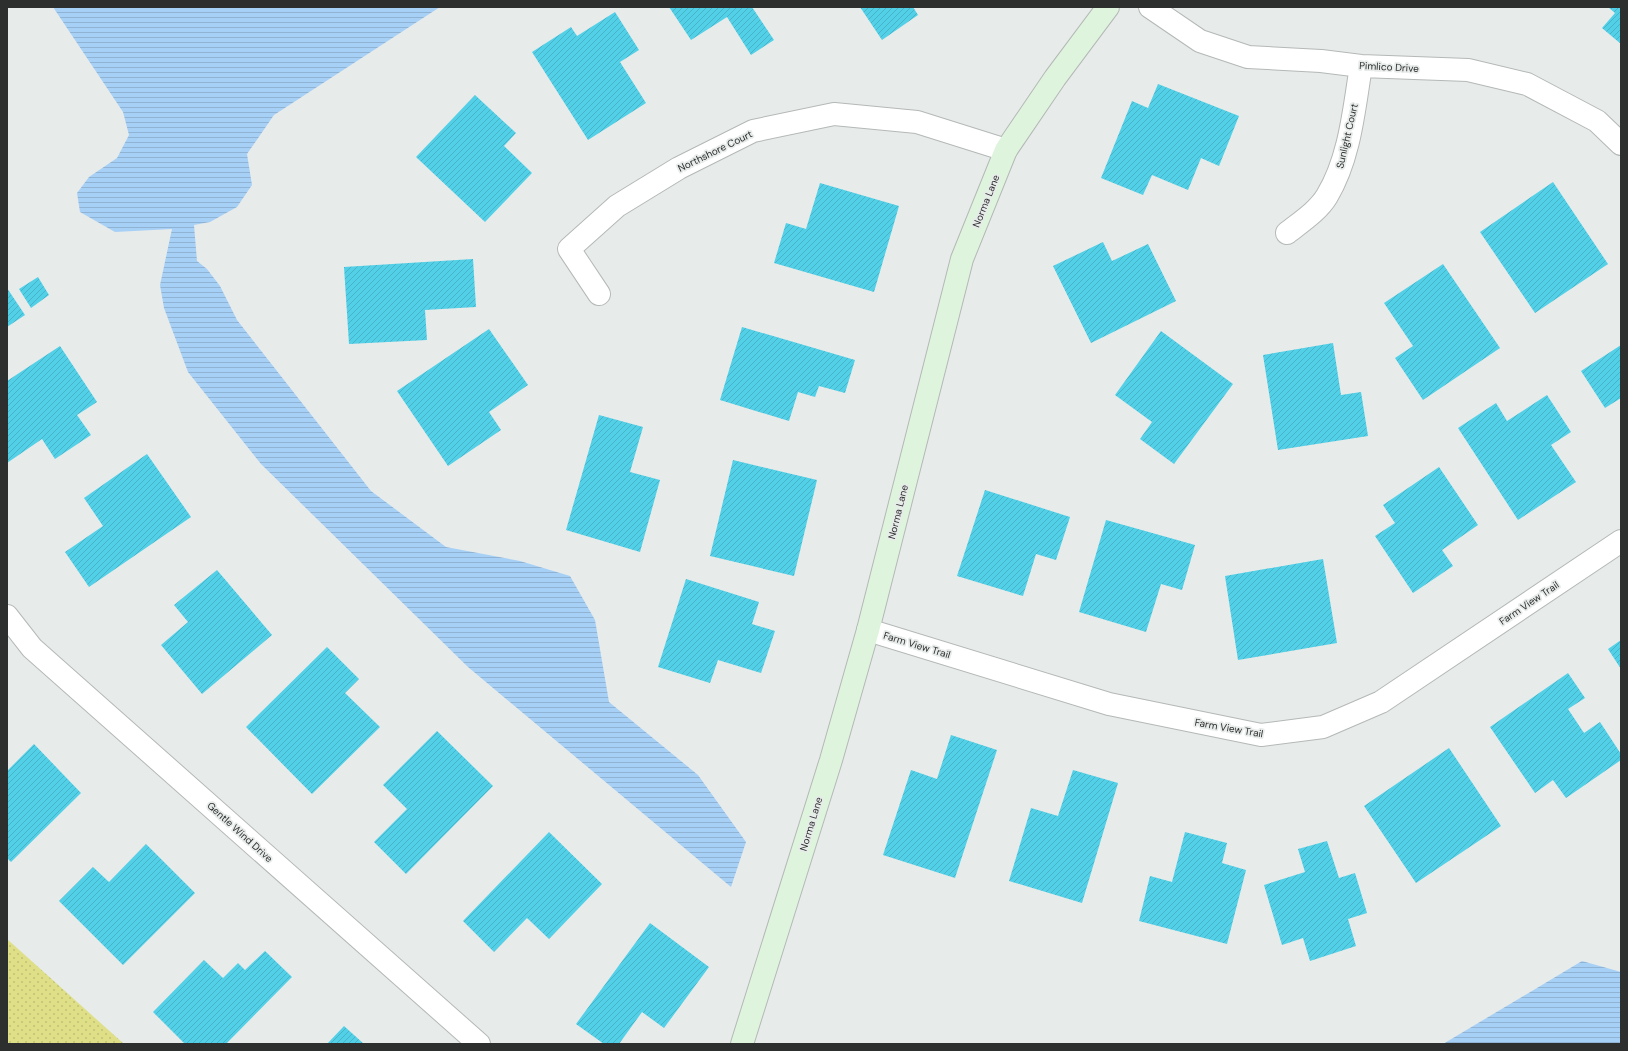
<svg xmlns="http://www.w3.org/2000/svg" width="1628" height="1051" viewBox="0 0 1628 1051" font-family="'DM Sans',sans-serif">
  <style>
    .grass { fill: url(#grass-dots) }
    .water { fill: url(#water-rules) }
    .building { fill: url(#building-hatch) }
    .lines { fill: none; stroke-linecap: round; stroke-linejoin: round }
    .street-casing { stroke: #b4b8b7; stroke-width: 24 }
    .secondary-casing { stroke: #b4b8b7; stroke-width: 24 }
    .street { stroke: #fff; stroke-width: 22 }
    .secondary { stroke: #def4dd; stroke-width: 22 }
    .labels { text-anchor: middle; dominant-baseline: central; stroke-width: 3.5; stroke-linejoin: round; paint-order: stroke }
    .street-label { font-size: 10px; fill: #2d2e2e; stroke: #e7ebea }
  </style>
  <defs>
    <pattern id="grass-dots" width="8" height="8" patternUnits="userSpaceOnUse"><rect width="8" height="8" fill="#dedf86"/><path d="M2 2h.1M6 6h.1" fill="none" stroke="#bfc074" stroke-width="1.8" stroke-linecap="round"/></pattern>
    <pattern id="water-rules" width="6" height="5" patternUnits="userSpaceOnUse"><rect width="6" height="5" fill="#a7d0f6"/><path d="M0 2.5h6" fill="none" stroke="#90b3d3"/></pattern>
    <pattern id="building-hatch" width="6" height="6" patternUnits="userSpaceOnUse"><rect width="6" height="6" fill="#52d0e7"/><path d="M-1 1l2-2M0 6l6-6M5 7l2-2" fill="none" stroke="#48b3c6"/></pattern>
  </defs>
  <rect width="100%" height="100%" fill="#e7ebea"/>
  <path class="grass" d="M7,939L124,1044H7Z"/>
  <path class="water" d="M53,7H440L274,115L247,154L252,185L237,207L210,222L194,225L197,261L207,269L220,286L237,320L371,491L446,547L520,561L570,576L595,620L609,702L698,775L746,842L731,887L468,667L261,464L188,372L164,308L160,285L172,229L115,232L80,212L77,193L89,177L117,158L129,135L123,112Z
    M1582,961L1621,972V1044H1443Z"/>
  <path class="building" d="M669,7H752L774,40L751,55L727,17L691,40Z
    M860,7H913L918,15L882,40Z
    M1608,7H1621V44L1602,28L1615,13Z
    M615,12L639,50L620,62L646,103L588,140L532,52L571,27L577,36Z
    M1158,84L1239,116L1219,166L1201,158L1188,190L1152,175L1143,195L1101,178L1132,101L1148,108Z
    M475,95L516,133L504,146L532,173L485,222L416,157Z
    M1553,182L1608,264L1535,313L1480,232Z
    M820,183L899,206L874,292L774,263L786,223L806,229Z
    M1103,242L1112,261L1148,244L1176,301L1091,343L1053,266Z
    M473,259L476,307L425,310L427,340L349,344L344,267Z
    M1443,264L1500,348L1423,400L1395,358L1413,346L1384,303Z
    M38,277L49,295L31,308L19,289Z
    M7,288L25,315L7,327Z
    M742,327L855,360L845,393L819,386L815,397L798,392L789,421L720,400Z
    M489,329L528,385L489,412L501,430L448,466L397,391Z
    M1161,331L1233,384L1174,464L1140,439L1152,422L1115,395Z
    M1333,343L1341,395L1361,392L1368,436L1278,450L1263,355Z
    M1621,345V398L1605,408L1581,371Z
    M60,346L97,402L77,415L91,435L55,459L42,439L7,463V381Z
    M1547,395L1571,432L1551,445L1576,482L1518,520L1458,428L1496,403L1507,421Z
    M599,415L643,427L630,472L660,480L640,552L566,530Z
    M147,454L191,517L89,587L65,552L103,526L84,498Z
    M733,460L817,480L794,576L710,556Z
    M1439,467L1478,525L1442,550L1453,566L1413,593L1375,536L1395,523L1383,505Z
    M985,490L1070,517L1056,560L1036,554L1023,596L957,576Z
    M1106,520L1195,545L1182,590L1161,584L1146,632L1079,612Z
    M1323,559L1337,643L1238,660L1225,576Z
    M217,570L272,635L202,694L161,645L188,622L174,605Z
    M686,579L759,602L752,624L775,631L761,673L718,660L710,683L658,667Z
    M1621,640V669L1608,649Z
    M327,647L359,679L345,693L380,727L312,794L246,727Z
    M1568,673L1585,698L1568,709L1584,733L1600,722L1621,754V760L1566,798L1553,780L1535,793L1490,727Z
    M437,731L493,786L406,874L374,842L407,809L383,785Z
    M951,735L997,750L955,878L883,855L911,770L937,779Z
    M34,744L81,793L11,862L7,858V771Z
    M1449,748L1501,826L1416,883L1364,806Z
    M1073,770L1118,783L1082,903L1009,881L1031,808L1058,816Z
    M549,832L602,884L549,939L527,918L494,952L463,921Z
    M1185,832L1227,843L1222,863L1246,870L1227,944L1139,921L1150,876L1172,882Z
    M1327,841L1339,878L1355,873L1367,913L1348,919L1356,946L1310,961L1303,938L1282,945L1264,885L1305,872L1298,849Z
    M146,844L195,893L123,965L59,901L93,867L109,882Z
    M650,923L709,967L664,1028L642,1012L619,1044H604L576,1024Z
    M265,951L292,977L226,1044H185L153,1012L204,960L223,978L238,963L245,970Z
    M344,1026L364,1044H327Z"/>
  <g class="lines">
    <defs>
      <path id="street" d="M1150,7L1200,41L1248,57L1321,61L1361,66L1468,70L1527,84L1597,121L1621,144
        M1287,233C1301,222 1318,211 1327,196C1350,158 1354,109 1361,66
        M599,294L569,249L617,206L679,168L753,131L834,114L917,122L1006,150
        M7,616L32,648L479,1044
        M868,630L1109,704L1261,735L1323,727L1381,702L1621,541"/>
      <path id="secondary" d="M742,1044L831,760L868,630L962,259L1006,150L1055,78L1108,7"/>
    </defs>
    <use href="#street" class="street-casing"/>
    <use href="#secondary" class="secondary-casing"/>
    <use href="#street" class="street"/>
    <use href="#secondary" class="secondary"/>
  </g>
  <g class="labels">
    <g class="street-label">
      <text transform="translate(1389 67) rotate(3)">Pimlico Drive</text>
      <text transform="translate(1347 136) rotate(-77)">Sunlight Court</text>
      <text transform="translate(715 151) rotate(-26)">Northshore Court</text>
      <text transform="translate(986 201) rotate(-68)">Norma Lane</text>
      <text transform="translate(898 512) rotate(-76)">Norma Lane</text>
      <text transform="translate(1529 603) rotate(-34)">Farm View Trail</text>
      <text transform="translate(917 645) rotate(17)">Farm View Trail</text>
      <text transform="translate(1229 728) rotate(10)">Farm View Trail</text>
      <text transform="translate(811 824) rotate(-73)">Norma Lane</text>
      <text transform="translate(240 832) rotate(42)">Gentle Wind Drive</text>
    </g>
  </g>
  <rect width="1628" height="1051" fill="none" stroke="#2d2e2e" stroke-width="16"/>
</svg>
